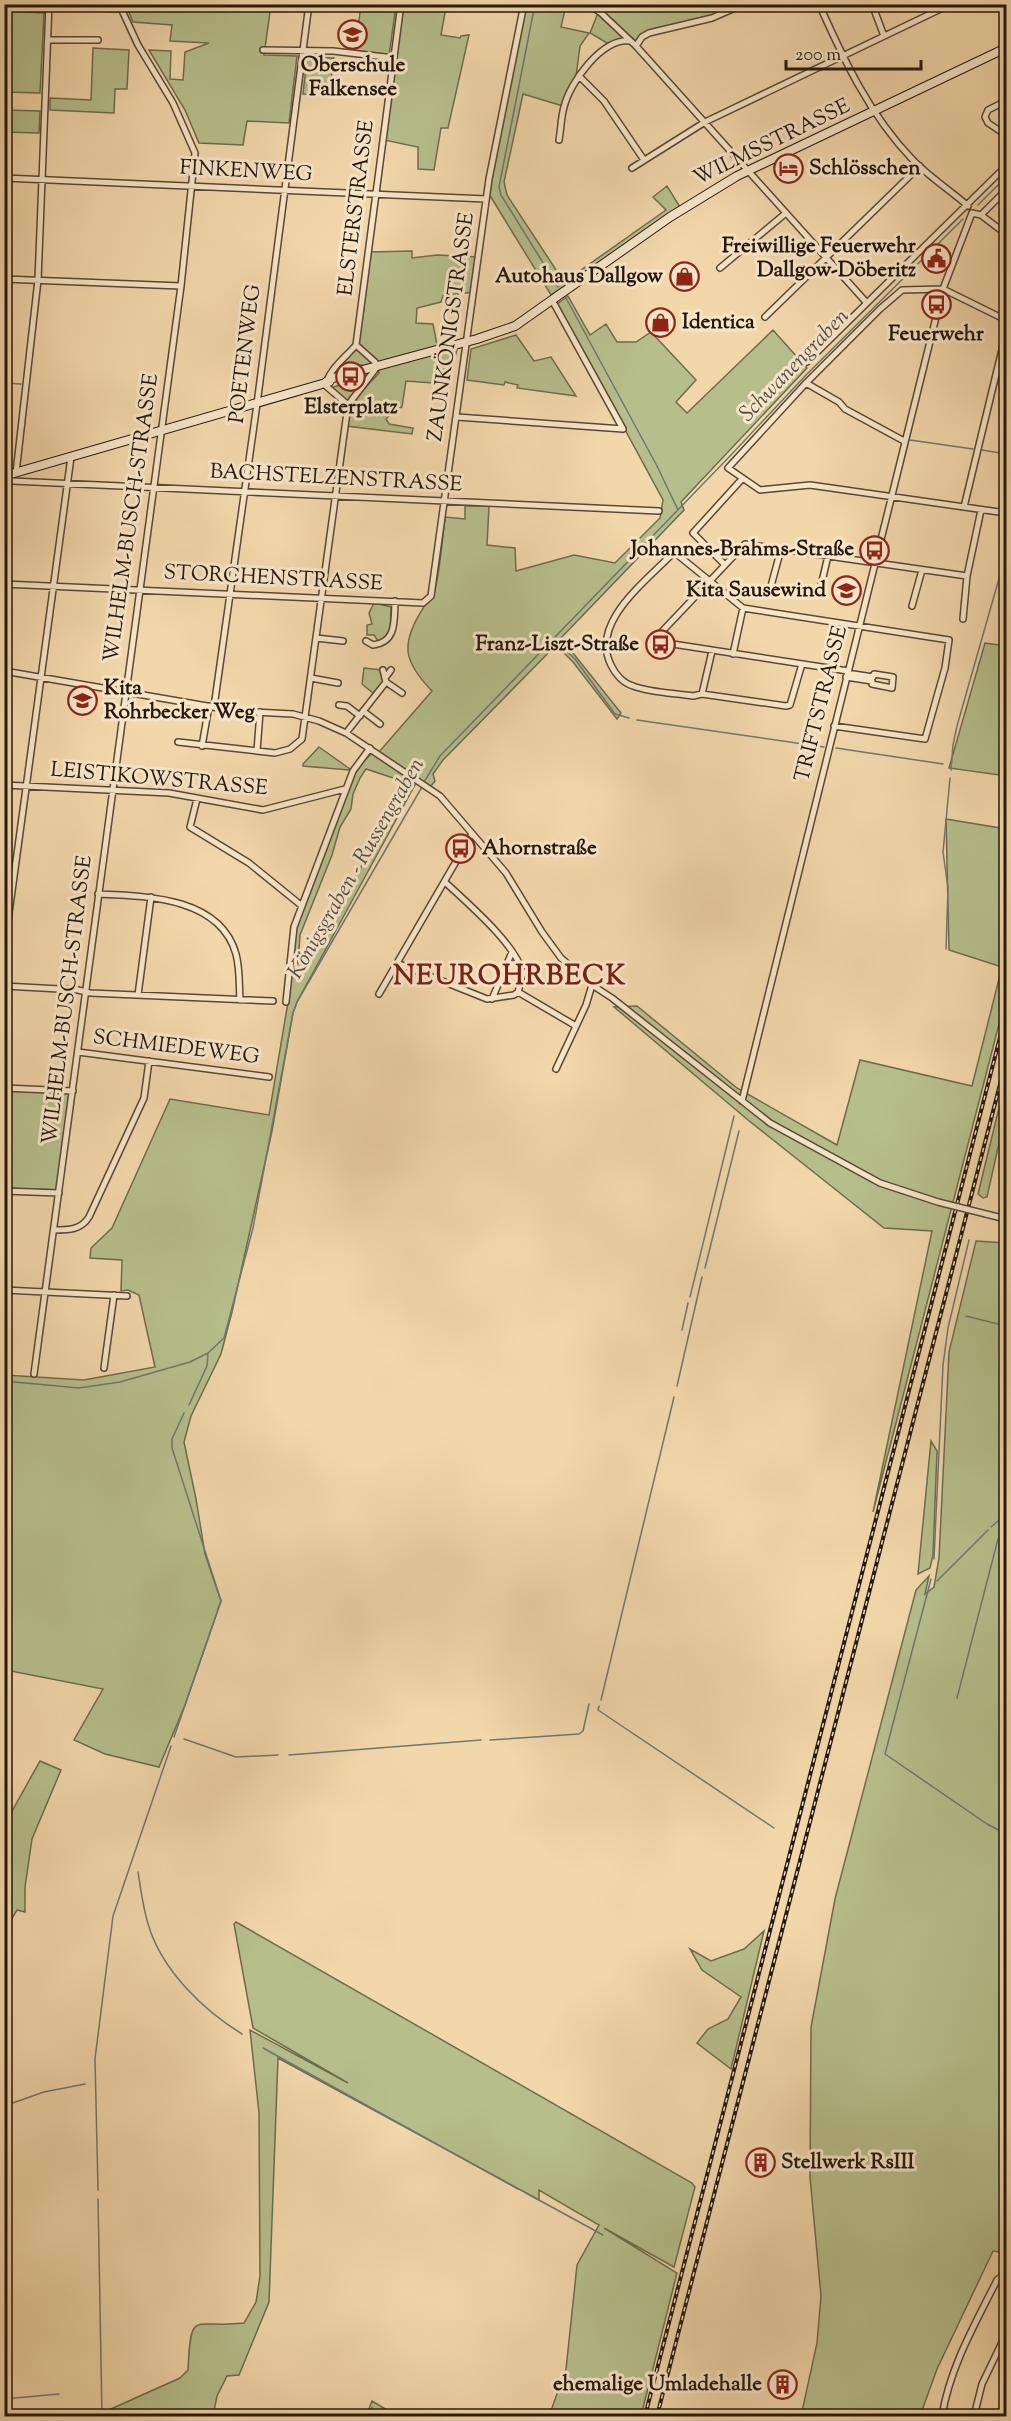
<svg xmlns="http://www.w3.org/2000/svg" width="1011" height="2421" viewBox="0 0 1011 2421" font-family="'Sorts Mill Goudy',serif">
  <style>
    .green { fill: #b6bf8c; stroke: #6d6c4e; stroke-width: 1.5 }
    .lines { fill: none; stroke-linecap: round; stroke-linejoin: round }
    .stream { stroke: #6e7773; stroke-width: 1.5 }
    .street-casing { stroke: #584836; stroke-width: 8 }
    .secondary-casing { stroke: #24180f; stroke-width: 10 }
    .street { stroke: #f7e5c8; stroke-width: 5 }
    .secondary { stroke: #f7e5c8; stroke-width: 8 }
    .rail-casing { stroke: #24180f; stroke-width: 4 }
    .rail { stroke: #f7e5c8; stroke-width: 1.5; stroke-dasharray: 4.5; stroke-linecap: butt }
    .street-bridge-casing { stroke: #584836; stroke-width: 8; stroke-linecap: butt }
    .street-bridge { stroke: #f7e5c8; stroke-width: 5 }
    .labels { text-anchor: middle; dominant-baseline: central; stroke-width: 6; stroke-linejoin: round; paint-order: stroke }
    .poi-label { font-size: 21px; font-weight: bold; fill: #24180f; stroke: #f7e5c8; text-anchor: end }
    .street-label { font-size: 21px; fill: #24180f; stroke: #f7e5c8 }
    .water-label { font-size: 22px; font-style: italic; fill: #4f5049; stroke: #f7e5c8 }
    .district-label { font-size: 27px; font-weight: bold; letter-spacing: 1.5px; fill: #7a1f14; stroke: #f7e5c8 }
  </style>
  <rect width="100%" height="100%" fill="#f2d7aa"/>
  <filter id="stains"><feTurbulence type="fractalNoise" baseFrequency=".00333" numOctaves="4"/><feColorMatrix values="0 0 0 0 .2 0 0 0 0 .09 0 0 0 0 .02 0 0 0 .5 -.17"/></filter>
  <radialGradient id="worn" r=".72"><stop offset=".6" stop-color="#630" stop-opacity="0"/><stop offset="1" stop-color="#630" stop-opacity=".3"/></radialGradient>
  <path class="green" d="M55,5H116L117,12L55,9Z
    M126,5H271L264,55L297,56L289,123L247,121L243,145L199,143L185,110L149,50L171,51L170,79L183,80L185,52L209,43L170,41L172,25L133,22Z
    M361,5H396L389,56L355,51Z
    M403,5H481L482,11L446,7L441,35L460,38L461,36L469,35L448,128H441L434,170L418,169V147L384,140Z
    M525,5H566L561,27L589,33L580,46L576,76L563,106L523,94L504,182L507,195L564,282L666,210L653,197L667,186L680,207L551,295L489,194Z
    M592,5H715L717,14L650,30L636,41Z
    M5,11L44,13L40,93L5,92Z
    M598,13L626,38L607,43L590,33Z
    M93,48L129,50L127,89H115L114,113L50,110V98L91,100Z
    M307,57L334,58L329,95L303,94Z
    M5,110L40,111L39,133L5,132Z
    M412,251V258L437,255L478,257L473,292L443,296L441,302L417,308L416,323L433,324L437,345L457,350L450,374L436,375L433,383L406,381L402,407L394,410L386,419L389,424L413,428L412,434L346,426L349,405L379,373L376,359L358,343L369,252Z
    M568,296L590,335L606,324L617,342H636L651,332L696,380L676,402L687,413L773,330L807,368L681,502L684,510L559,640L573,653L621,713L617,719L573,662L556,645L443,760L433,774L435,781L431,786L419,779L408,783L366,769L360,778L353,794L351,809L340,827L332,855L300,935L298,963L416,783L297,1002L293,1013L272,1131L232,1312L221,1354L191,1416L184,1442L196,1499L205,1554L221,1601L185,1705L159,1767L105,1754L74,1740L103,1689L6,1670L5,1674V1375L84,1380L155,1367L139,1295L128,1290L121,1291L122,1260L90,1258L91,1248L112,1228L170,1099L269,1115L288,1002L296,930L354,771L373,752H379L432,691C404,662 400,645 422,610C425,604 430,600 433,595C439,584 443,533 445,517L465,519V506H489L487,545L515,548L516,571L574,555L615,563L660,518L663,500L557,304Z
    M516,335L534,361L551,357L576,396L517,388L518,385L505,382L504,385L467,380L471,349Z
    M356,348L374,364L364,367L362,365H360L335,373Z
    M369,376L348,403L330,388Z
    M374,603L391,607L390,633L388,639L378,641L374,635H367V625L372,624L369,613Z
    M985,643L1006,646V776L949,768Z
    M364,668L382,670L384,681L374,694L362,684Z
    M319,747L350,769L349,770L303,766V764Z
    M946,819L1006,829V997L873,1512L932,1231L884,1228L748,1120L614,1007L637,1006L737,1088L837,1145L860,1060L972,1086L1002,967L949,950Z
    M1006,1079V1112L987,1197L983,1198L978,1194Z
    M5,1090L72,1093L59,1190L5,1188Z
    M976,1241L1006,1243V2253L993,2251L937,2369L920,2416H801L817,2343L821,2296L810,2177L811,2027L835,1899L916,1590L929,1576L925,1594L934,1587L939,1558L949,1352Z
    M931,1441L937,1451L933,1555L930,1568L918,1574Z
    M40,1761L61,1770L32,1839L25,1887V1912L17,1910L5,1930V1808L12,1811Z
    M236,1922L692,2183L695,2187L674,2267L604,2228L677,2273L641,2416H549L566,2369L577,2265L599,2225L539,2190V2200L278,2058L269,2302L239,2375L227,2376L217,2396L213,2416H99L102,2413L180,2378L188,2370C191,2307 193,2329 244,2323L256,2302L260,2276L259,2113L250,2030L348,2083L253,2028L234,1924Z
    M764,1931L731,2069L697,2043L708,2029L728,2019L741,1997L702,1970L690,1949L711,1961L744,1949Z
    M1006,2387V2416H997Z
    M372,2401L397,2416H366Z"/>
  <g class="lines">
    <path class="stream" d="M535,4L499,187L501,195L558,287
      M978,205L1006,177
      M566,298L657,466L678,510
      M4,383L21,384
      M910,440L973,449
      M982,450L1006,454
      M1003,562L1006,547
      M562,647L575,659L615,714L629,718
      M637,720L824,747
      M836,748L943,764
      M951,770L953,745L957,726L1002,568
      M424,782L440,756L730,456L806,375L963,219
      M946,949L948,888L943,852L950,778
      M705,1268L739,1131
      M690,1297L734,1116
      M966,1316L1006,1326
      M682,1330L688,1303
      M4,1381L79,1388L120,1382L190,1362L208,1353L224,1338L253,1228L293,1013L297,1002L422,787
      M677,1386L702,1277
      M189,1405L207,1366L208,1354
      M991,1527L1004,1516
      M1000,1534L1006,1509
      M934,1559L943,1365L948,1328L969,1240
      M931,1579L885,1754L987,1824L1006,1834
      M937,1581L988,1530
      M957,1698L998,1539
      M601,1700L674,1397
      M599,1706L598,1710L774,1828
      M174,1737L221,1601L172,1448V1439L184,1413
      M184,1739L236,1757L278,1755
      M490,1740L579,1734L583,1731L589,1704
      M289,1755L481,1740
      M138,1872C141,1890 143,1909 149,1927C163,1971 203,2010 242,2034
      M263,2048L518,2189
      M4,2106L44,2092L85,2084
      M98,2190L95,2059L113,1916L171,1746
      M526,2193L603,2235
      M98,2199L102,2416
      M4,2399L59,2394
      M369,2416L372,2407"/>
    <defs>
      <path id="street" d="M588,4L601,13L636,46L866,302
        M819,4C844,60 869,114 912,159C929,177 950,190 968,206
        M872,4L884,36
        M48,40H98
        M636,46L642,37L649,33L712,18L744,4
        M263,50L333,51L394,58
        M579,76L604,101L644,160
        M1006,101L988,110L985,117L988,123L1006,135
        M559,140C561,129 561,117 564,107C570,82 602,38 630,41
        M632,168L705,122L951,4
        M4,178L486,199
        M972,213L981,215L1006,234
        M981,215L1006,190
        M720,268L786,213
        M4,279L181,286
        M552,300L623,429
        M765,317L920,166
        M1006,320L943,289L902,290L880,309L806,383L728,468L760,490L810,485L1006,513
        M356,345L401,4
        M807,362L1000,172
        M806,383L839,402L845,409L904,441
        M348,405L326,386C327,371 346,357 356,345
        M348,405L377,367L375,362L356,345
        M457,417L623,429
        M16,473L38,280L49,4
        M12,481L659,511
        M964,507L1006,333
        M724,564L693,533L742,479
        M4,584L423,603L431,596L489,179L524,4
        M771,586L781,549
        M819,594L828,556
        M912,606L922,570
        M963,619L967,576L981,510
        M316,638L343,641
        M366,641L373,645C397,642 394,621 395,601
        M733,654L743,608
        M802,664L790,705L786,706L702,694L693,696C674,693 652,693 633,686C623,683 615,674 611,665C589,622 648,580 674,552L743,608L949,640L945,668L925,739L834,726
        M383,670L386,682
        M4,671L236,711L293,714L319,721L346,733L440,796L506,873L542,932L561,958L592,985L612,998L770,1123L880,1183L938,1202
        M848,671L653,641L745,544L967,576
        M846,677L872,681V684L892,688L893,677L874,674L873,677L847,673
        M311,678L338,683
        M385,678L391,670
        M702,694L712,651
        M339,705L347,706L360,716
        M214,707L257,404L309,4
        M363,711L380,724
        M346,733L386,682L402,693
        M178,742L275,753L290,749L302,739L348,405
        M202,746L209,706
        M257,751L260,712
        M4,785L169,793L263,810L345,789
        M197,799L190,827L249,863L302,906
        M445,882C467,903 515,943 523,973L518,992
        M98,894C146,896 220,897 236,954C240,969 239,985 240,1000
        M4,950L71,457
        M397,963L487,999L514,995L518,992
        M4,986L78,990L90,993L273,1001
        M518,992L576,1026
        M379,994L472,834
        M138,995L151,897
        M492,999L512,952
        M286,1002L294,927L353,771L370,748
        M78,1052L269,1077
        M556,1069L586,1005L592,985
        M4,1088L73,1091
        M742,1101L943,289L972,213
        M4,1191L59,1193
        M986,1214L1006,1219
        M54,1230C69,1230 81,1230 89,1217L144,1098L149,1061
        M4,1290L127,1296
        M104,1368L114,1295
        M34,1374L181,286L195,153L173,103L138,45L119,4
        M942,2416C950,2367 975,2324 997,2280L1002,2276L1006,2277
        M974,2416L982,2384L1006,2334"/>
      <path id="secondary" d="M326,382L333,378L477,339L515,326L670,217L737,176L1006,48
        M4,476L329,382"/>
    </defs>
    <use href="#street" class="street-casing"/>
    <use href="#secondary" class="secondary-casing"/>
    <use href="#street" class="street"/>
    <use href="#secondary" class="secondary"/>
    <defs>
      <path id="rail" d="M645,2416L1006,1014
        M657,2416L1006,1061"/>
    </defs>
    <use href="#rail" class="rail-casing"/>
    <use href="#rail" class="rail"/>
    <defs>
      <path id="street-bridge" d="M938,1202L986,1214"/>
    </defs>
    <use href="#street-bridge" class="street-bridge-casing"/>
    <use href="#street-bridge" class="street-bridge"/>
  </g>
  <defs>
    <symbol id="school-ring" viewBox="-11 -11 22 22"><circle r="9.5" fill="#f7e5c8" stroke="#8f2418" stroke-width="1.5"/><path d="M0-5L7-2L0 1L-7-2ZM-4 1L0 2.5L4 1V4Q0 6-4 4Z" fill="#8f2418"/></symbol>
    <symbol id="hotel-ring" viewBox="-11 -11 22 22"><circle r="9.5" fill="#f7e5c8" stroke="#8f2418" stroke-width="1.5"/><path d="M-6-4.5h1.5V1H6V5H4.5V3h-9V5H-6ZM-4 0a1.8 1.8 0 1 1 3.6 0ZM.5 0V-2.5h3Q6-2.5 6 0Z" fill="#8f2418"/></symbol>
    <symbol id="civic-ring" viewBox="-11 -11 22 22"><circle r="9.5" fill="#f7e5c8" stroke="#8f2418" stroke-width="1.5"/><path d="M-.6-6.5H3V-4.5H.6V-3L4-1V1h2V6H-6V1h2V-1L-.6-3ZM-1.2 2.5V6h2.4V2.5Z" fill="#8f2418"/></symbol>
    <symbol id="shop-ring" viewBox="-11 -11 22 22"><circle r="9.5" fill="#f7e5c8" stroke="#8f2418" stroke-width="1.5"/><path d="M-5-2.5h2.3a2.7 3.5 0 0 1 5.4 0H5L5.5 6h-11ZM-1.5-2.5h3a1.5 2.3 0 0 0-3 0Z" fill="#8f2418"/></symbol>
    <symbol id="bus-ring" viewBox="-11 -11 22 22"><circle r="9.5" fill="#f7e5c8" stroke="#8f2418" stroke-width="1.5"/><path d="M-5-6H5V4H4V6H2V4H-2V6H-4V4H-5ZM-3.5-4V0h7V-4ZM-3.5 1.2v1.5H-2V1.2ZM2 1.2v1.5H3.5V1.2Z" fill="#8f2418"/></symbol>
    <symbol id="building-ring" viewBox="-11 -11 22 22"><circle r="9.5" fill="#f7e5c8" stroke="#8f2418" stroke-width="1.5"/><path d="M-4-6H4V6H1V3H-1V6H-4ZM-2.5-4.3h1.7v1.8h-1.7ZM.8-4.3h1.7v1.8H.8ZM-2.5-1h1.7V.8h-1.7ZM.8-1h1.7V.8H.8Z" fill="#8f2418"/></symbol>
  </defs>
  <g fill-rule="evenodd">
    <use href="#school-ring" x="336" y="18" width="33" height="33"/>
    <use href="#hotel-ring" x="772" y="152" width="33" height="33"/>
    <use href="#civic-ring" x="920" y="242" width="33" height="33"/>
    <use href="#shop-ring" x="668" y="260" width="33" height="33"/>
    <use href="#bus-ring" x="920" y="288" width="33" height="33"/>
    <use href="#shop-ring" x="644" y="306" width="33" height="33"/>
    <use href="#bus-ring" x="334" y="360" width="33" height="33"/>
    <use href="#bus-ring" x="858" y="534" width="33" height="33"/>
    <use href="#school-ring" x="830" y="574" width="33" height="33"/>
    <use href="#bus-ring" x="644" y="628" width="33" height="33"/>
    <use href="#school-ring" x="66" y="684" width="33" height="33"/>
    <use href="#bus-ring" x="444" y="832" width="33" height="33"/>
    <use href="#building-ring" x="744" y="2146" width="33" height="33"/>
    <use href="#building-ring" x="766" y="2368" width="33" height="33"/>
  </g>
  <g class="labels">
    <g class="poi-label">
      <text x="353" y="66" text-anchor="middle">Oberschule<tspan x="353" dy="24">Falkensee</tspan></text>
      <text x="809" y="169" text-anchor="start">Schlösschen</text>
      <text x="916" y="247">Freiwillige Feuerwehr<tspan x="916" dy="24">Dallgow-Döberitz</tspan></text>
      <text x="663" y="277">Autohaus Dallgow</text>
      <text x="682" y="323" text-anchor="start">Identica</text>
      <text x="936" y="335" text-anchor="middle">Feuerwehr</text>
      <text x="351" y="408" text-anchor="middle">Elsterplatz</text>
      <text x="854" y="550">Johannes-Brahms-Straße</text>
      <text x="826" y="591">Kita Sausewind</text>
      <text x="639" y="645">Franz-Liszt-Straße</text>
      <text x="104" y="689" text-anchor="start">Kita<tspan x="104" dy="24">Rohrbecker Weg</tspan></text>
      <text x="482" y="849" text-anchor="start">Ahornstraße</text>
      <text x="781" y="2163" text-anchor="start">Stellwerk RsIII</text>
      <text x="762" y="2385">ehemalige Umladehalle</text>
    </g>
    <g class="street-label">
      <text transform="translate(772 143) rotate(-26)">WILMSSTRASSE</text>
      <text transform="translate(246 172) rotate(3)">FINKENWEG</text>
      <text transform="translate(357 208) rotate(-83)">ELSTERSTRASSE</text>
      <text transform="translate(452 327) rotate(-82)">ZAUNKÖNIGSTRASSE</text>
      <text transform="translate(246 354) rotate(-83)">POETENWEG</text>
      <text transform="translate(336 479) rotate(3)">BACHSTELZENSTRASSE</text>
      <text transform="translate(132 518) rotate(-82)">WILHELM-BUSCH-STRASSE</text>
      <text transform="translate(273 579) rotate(3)">STORCHENSTRASSE</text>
      <text transform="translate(822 704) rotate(-76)">TRIFTSTRASSE</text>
      <text transform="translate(159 780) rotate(5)">LEISTIKOWSTRASSE</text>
      <text transform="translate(68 1000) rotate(-83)">WILHELM-BUSCH-STRASSE</text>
      <text transform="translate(176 1048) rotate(7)">SCHMIEDEWEG</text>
    </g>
    <g class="water-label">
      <text transform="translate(795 366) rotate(-46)">Schwanengraben</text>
      <text transform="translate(357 869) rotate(-60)">Königsgraben - Russengraben</text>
    </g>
    <g class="district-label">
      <text x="510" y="977">NEUROHRBECK</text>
    </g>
  </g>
  <rect width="1011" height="2421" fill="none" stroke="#f2d7aa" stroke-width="24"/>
  <rect x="6" y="6" width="999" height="2409" fill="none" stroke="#24180f" stroke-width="3"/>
  <rect x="12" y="12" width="987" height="2397" fill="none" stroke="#24180f" stroke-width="1.5"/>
  <path d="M786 60v9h135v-9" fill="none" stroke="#24180f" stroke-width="3"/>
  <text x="795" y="60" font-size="18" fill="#24180f" stroke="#f7e5c8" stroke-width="4.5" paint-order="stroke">200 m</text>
  <rect width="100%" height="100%" filter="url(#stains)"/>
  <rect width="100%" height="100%" fill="url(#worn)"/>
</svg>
